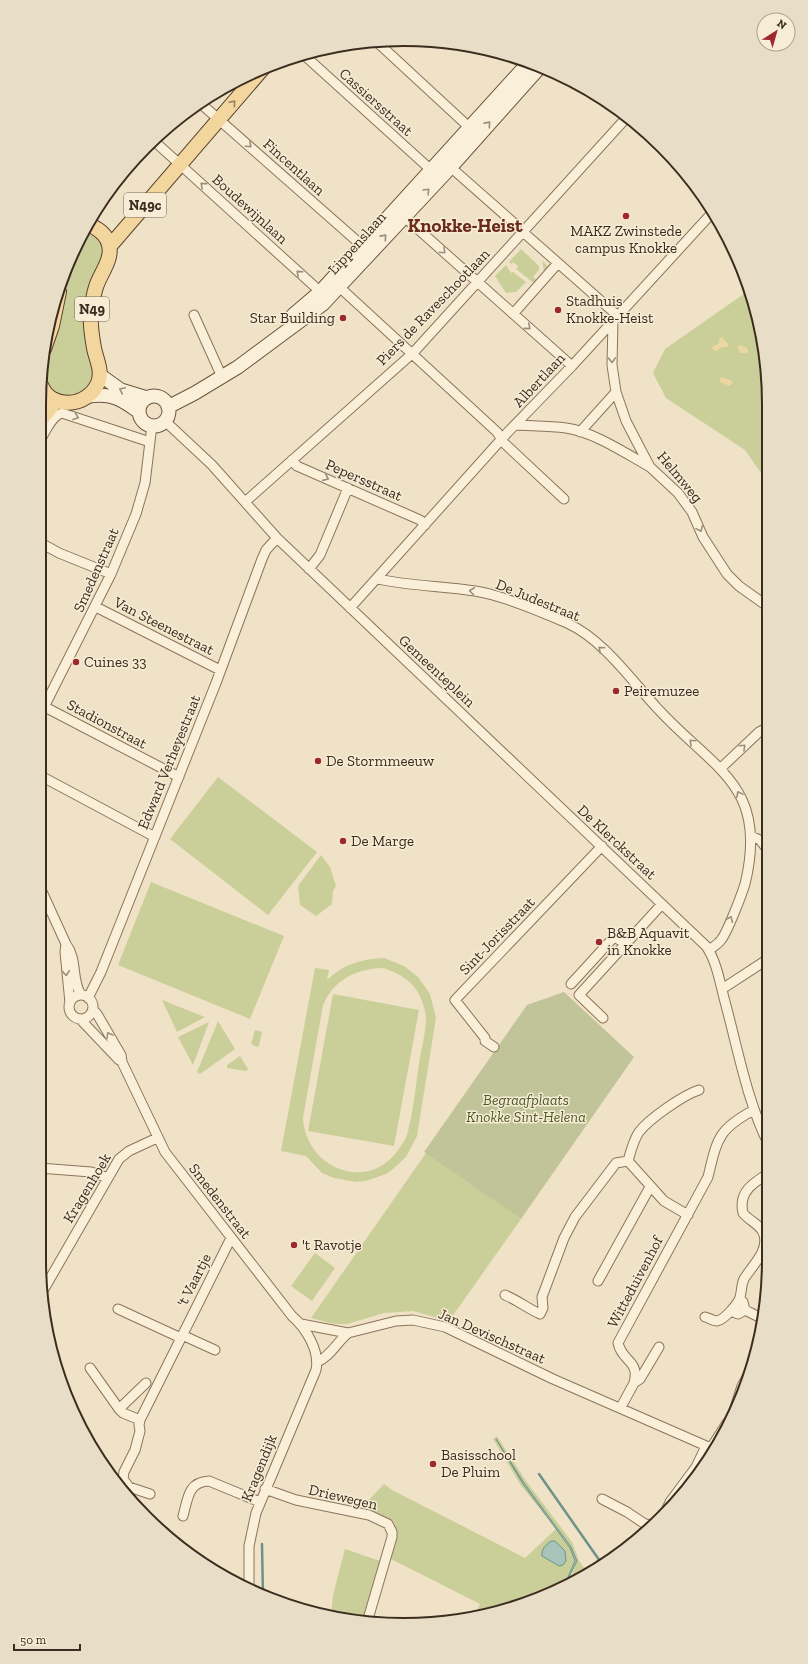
<svg xmlns="http://www.w3.org/2000/svg" width="808" height="1664" viewBox="0 0 808 1664" font-family="'Zilla Slab',serif">
  <style>
    .green { fill: #cacf99; fill-rule: evenodd }
    .sand { fill: #ecd7a3 }
    .cemetery { fill: #c0c498 }
    .water { fill: #a8c3ba; stroke: #6e9288 }
    .lines { fill: none; stroke-linecap: round; stroke-linejoin: round }
    .stream { stroke: #6e9288; stroke-width: 2.5 }
    .street-casing { stroke: #8c745b; stroke-width: 11 }
    .secondary-casing { stroke: #6e553e; stroke-width: 15 }
    .primary-casing { stroke: #5a422f; stroke-width: 16 }
    .street { stroke: #faf0da; stroke-width: 9 }
    .secondary { stroke: #faf0da; stroke-width: 13 }
    .primary { stroke: #f3d69e; stroke-width: 14 }
    .oneway { stroke: #98815e }
    .oneway2 { stroke: #9b8e7c }
    .poi-dot { fill: #9d292d; stroke: #f7edd6; stroke-width: 1.5 }
    .labels { text-anchor: middle; dominant-baseline: central; stroke-width: 3; stroke-linejoin: round; paint-order: stroke }
    .shield { fill: #f7edd6; stroke: #746656; stroke-width: 1 }
    .shield-label { font-size: 14px; font-weight: bold; fill: #3c2c1f }
    .street-label { font-size: 15px; fill: #3c2c1f; stroke: #f7edd6 }
    .poi-label { font-size: 15px; fill: #3c2c1f; stroke: #f7edd6; text-anchor: start }
    .park-label { font-size: 15px; font-style: italic; fill: #4d5925; stroke: #f7edd6 }
    .district-label { font-size: 19px; font-weight: bold; fill: #6a2b1d; stroke: #f7edd6 }
    .rim { fill: none; stroke: #3c2c1f; stroke-width: 2 }
  </style>
  <rect width="100%" height="100%" fill="#f0e2c6"/>
  <path class="green" d="M85,231L95,234L106,250L97,277L95,371L93,385L72,398C57,394 49,391 44,375L62,311L64,272Z
    M521,249L539,266V270L533,277L537,280L544,270L542,261L550,268L535,284L516,269L518,266L513,262L511,264L509,262Z
    M506,265L511,273L513,272L526,282L516,292L506,293L495,276Z
    M748,291L766,356V480L745,450L666,398L653,373L665,349Z
    M218,777L317,852L268,915L170,839Z
    M321,855L330,867L336,886L333,891L332,904L316,916L300,905L298,886Z
    M151,882L284,936L250,1019L118,965Z
    M384,958L404,966L418,977L430,994L436,1018L417,1136L406,1157L393,1169L386,1174L366,1181L356,1182L334,1178L322,1173L306,1156L281,1151L315,968L329,970L327,980C343,964 362,959 384,958ZM383,968C399,973 415,982 421,999C424,1005 426,1014 426,1020C425,1037 420,1054 418,1071C415,1091 413,1112 408,1131C407,1137 402,1145 398,1150C368,1193 306,1169 303,1118L323,1005C334,980 355,969 383,968Z
    M333,994L419,1010L394,1146L308,1131Z
    M162,1000L205,1017L177,1032Z
    M218,1021L235,1049L200,1074L197,1072Z
    M209,1022L193,1065L178,1037Z
    M255,1030L262,1032L259,1046L257,1047L251,1044Z
    M240,1056L248,1069L246,1071L227,1068V1065Z
    M426,1153L521,1219L449,1321L413,1311L384,1313L347,1324H334L311,1318Z
    M315,1253L335,1268L312,1301L291,1286Z
    M497,1436L526,1481L572,1542L579,1561L588,1573L573,1583L570,1580L577,1561L571,1547L524,1483L496,1439L523,1484L570,1548L575,1561L568,1577L571,1584L566,1587L475,1615L480,1604L389,1558L396,1533L394,1522L361,1508L384,1484L392,1490L525,1558L556,1529L520,1484L493,1439Z
    M345,1549L380,1561L363,1619L331,1617L333,1595Z"/>
  <path class="sand" d="M722,337L728,344V347H722L717,351L713,350L712,347L718,344L720,338Z
    M740,345L747,348L748,351L747,353H740L737,347Z
    M722,377L732,381L733,383L729,386L720,382V379Z"/>
  <path class="cemetery" d="M564,992L634,1057L521,1219L424,1152L527,1005Z"/>
  <path class="water" d="M496,1439L524,1483L571,1547L577,1561L569,1577L573,1583L571,1584L568,1577L575,1561L570,1548L523,1484Z
    M551,1541H555L565,1551L566,1561L563,1565L559,1566L542,1556C541,1549 546,1545 551,1541Z"/>
  <g class="lines">
    <path class="stream" d="M539,1474L602,1564
      M262,1544L263,1597"/>
    <defs>
      <path id="street" d="M377,42L470,128
        M304,55L430,169
        M199,102L366,249
        M153,140L324,295
        M447,164L515,224
        M401,214L572,366
        M523,232L618,316
        M335,283L497,432L504,443L564,499
        M513,314L558,263
        M194,315L222,377
        M613,321L612,365L616,392L626,421L640,448L650,467L678,493L692,512L703,537L727,574L739,586L767,606
        M165,421L212,465L277,538L706,946C716,960 720,982 724,998C737,1045 747,1102 769,1145
        M516,425C533,426 550,426 566,428C594,432 625,453 650,467
        M580,432L616,392
        M39,442C45,433 51,416 62,413L150,442
        M292,460L297,466L420,520L425,525
        M245,502L413,353L628,116
        M39,542L59,553L111,574
        M309,569L320,555L348,488
        M378,579C410,586 442,586 475,591C501,595 542,612 567,623C604,640 631,680 658,709C714,770 769,785 745,884C742,894 727,933 721,940C718,944 713,947 709,950
        M96,607L220,670
        M350,608L507,433L572,366L712,213
        M43,706L179,777
        M39,717L111,574L136,514L145,483L152,425
        M721,768L759,732L767,728
        M39,775L155,837
        M751,836L760,840L768,850
        M39,885L66,944C78,960 71,979 81,995
        M66,944L65,952L70,1003
        M571,984L614,937L625,943
        M722,989L768,959
        M69 1007a12 12 0 1 1 24 0a12 12 0 1 1-24 0Z
        M88,998L101,972L216,683L262,559L266,550L277,538
        M93,1010L97,1014L121,1055L122,1062L165,1152L292,1316C306,1328 320,1351 316,1370L256,1513L249,1546V1589
        M603,1018L579,995L662,904
        M80,1019L119,1060
        M494,1047L485,1041V1038L455,1000L602,846
        M628,1161C631,1151 633,1141 639,1132C649,1119 683,1095 699,1090
        M39,1168L91,1172L108,1178
        M598,1281L650,1187
        M44,1289L119,1159L129,1151L157,1138
        M505,1295C517,1300 527,1308 540,1314L543,1308L542,1297L564,1238L575,1217L616,1163L628,1161L664,1201L688,1215
        M118,1309L181,1338
        M745,1310L763,1319
        M731,1311L738,1314L745,1310L743,1302L740,1299
        M705,1317C709,1318 713,1321 717,1321C724,1320 739,1303 740,1297C742,1291 741,1285 744,1279C751,1267 769,1251 764,1235C762,1225 749,1221 743,1213C738,1192 753,1183 769,1173
        M301,1324L348,1333L396,1321L413,1320L445,1327L553,1379L711,1448
        M182,1335L215,1350
        M317,1362C330,1357 337,1342 348,1333
        M90,1368L119,1409L123,1413L140,1420
        M634,1383C640,1360 622,1362 618,1343L708,1177C717,1139 718,1129 754,1110
        M621,1407L634,1383L640,1379L659,1347
        M119,1409L146,1383
        M734,1411L742,1386L749,1373
        M711,1448L727,1423
        M265,1489L296,1500L369,1515L388,1524L392,1532V1537L368,1619
        M150,1494L129,1487L123,1479L124,1472L135,1450L140,1431L139,1425L140,1420L231,1238
        M602,1499L627,1512L645,1524L653,1525
        M665,1513L670,1502L696,1467L706,1446
        M183,1516C188,1498 188,1482 209,1481L260,1502"/>
      <path id="secondary" d="M293,315L320,292L529,62
        M100,375L121,390L147,398
        M89,396C112,393 121,399 139,412
        M139 411a15 15 0 1 1 30 0a15 15 0 1 1-30 0Z
        M168,407L195,393L238,367L323,304L451,167L541,66"/>
      <path id="primary" d="M110,246L264,67
        M44,349L52,326L59,292
        M41,385C51,411 88,407 98,383C103,371 96,359 94,348C92,337 90,325 91,314C92,305 93,296 96,287C100,274 113,259 109,245C107,235 97,227 88,225
        M39,422L56,401"/>
    </defs>
    <use href="#street" class="street-casing"/>
    <use href="#secondary" class="secondary-casing"/>
    <use href="#primary" class="primary-casing"/>
    <use href="#street" class="street"/>
    <use href="#secondary" class="secondary"/>
    <use href="#primary" class="primary"/>
  </g>
  <defs><path id="oneway-chevron" d="M-2-3.5L2.5 0L-2 3.5" fill="none" stroke-width="1.6" stroke-linecap="round" stroke-linejoin="round"/></defs>
  <use class="oneway" href="#oneway-chevron" transform="translate(233 103) rotate(-49)"/>
  <g class="oneway2">
    <use href="#oneway-chevron" transform="translate(488 124) rotate(-48)"/>
    <use href="#oneway-chevron" transform="translate(249 145) rotate(42)"/>
    <use href="#oneway-chevron" transform="translate(203 185) rotate(-138)"/>
    <use href="#oneway-chevron" transform="translate(427 191) rotate(-46)"/>
    <use href="#oneway-chevron" transform="translate(384 237) rotate(-48)"/>
    <use href="#oneway-chevron" transform="translate(443 251) rotate(43)"/>
    <use href="#oneway-chevron" transform="translate(299 273) rotate(-138)"/>
    <use href="#oneway-chevron" transform="translate(528 327) rotate(41)"/>
    <use href="#oneway-chevron" transform="translate(612 360) rotate(88)"/>
    <use href="#oneway-chevron" transform="translate(122 390) rotate(-155)"/>
    <use href="#oneway-chevron" transform="translate(76 417) rotate(20)"/>
    <use href="#oneway-chevron" transform="translate(326 478) rotate(24)"/>
    <use href="#oneway-chevron" transform="translate(700 529) rotate(66)"/>
    <use href="#oneway-chevron" transform="translate(472 591) rotate(-173)"/>
    <use href="#oneway-chevron" transform="translate(601 649) rotate(-138)"/>
    <use href="#oneway-chevron" transform="translate(692 742) rotate(-137)"/>
    <use href="#oneway-chevron" transform="translate(743 747) rotate(-43)"/>
    <use href="#oneway-chevron" transform="translate(739 794) rotate(-118)"/>
    <use href="#oneway-chevron" transform="translate(730 919) rotate(-67)"/>
    <use href="#oneway-chevron" transform="translate(66 973) rotate(86)"/>
    <use href="#oneway-chevron" transform="translate(109 1035) rotate(-121)"/>
  </g>
  <g class="poi-dot">
    <circle cx="626" cy="216" r="4"/>
    <circle cx="558" cy="310" r="4"/>
    <circle cx="343" cy="318" r="4"/>
    <circle cx="76" cy="662" r="4"/>
    <circle cx="616" cy="691" r="4"/>
    <circle cx="318" cy="761" r="4"/>
    <circle cx="343" cy="841" r="4"/>
    <circle cx="599" cy="942" r="4"/>
    <circle cx="294" cy="1245" r="4"/>
    <circle cx="433" cy="1464" r="4"/>
  </g>
  <g class="labels">
    <g class="shield">
      <rect x="124" y="193" width="42" height="24" rx="3"/>
      <rect x="75" y="297" width="34" height="24" rx="3"/>
    </g>
    <g class="shield-label">
      <text x="145" y="205">N49c</text>
      <text x="92" y="309">N49</text>
    </g>
    <g class="street-label">
      <text transform="translate(376 102) rotate(42)">Cassiersstraat</text>
      <text transform="translate(294 167) rotate(42)">Fincentlaan</text>
      <text transform="translate(250 209) rotate(42)">Boudewijnlaan</text>
      <text transform="translate(357 243) rotate(-48)">Lippenslaan</text>
      <text transform="translate(433 307) rotate(-46)">Piers de Raveschootlaan</text>
      <text transform="translate(539 380) rotate(-47)">Albertlaan</text>
      <text transform="translate(680 477) rotate(50)">Helmweg</text>
      <text transform="translate(364 480) rotate(24)">Pepersstraat</text>
      <text transform="translate(96 570) rotate(-66)">Smedenstraat</text>
      <text transform="translate(538 600) rotate(22)">De Judestraat</text>
      <text transform="translate(164 626) rotate(27)">Van Steenestraat</text>
      <text transform="translate(437 671) rotate(43)">Gemeenteplein</text>
      <text transform="translate(107 724) rotate(28)">Stadionstraat</text>
      <text transform="translate(169 762) rotate(-68)">Edward Verheyestraat</text>
      <text transform="translate(617 842) rotate(43)">De Klerckstraat</text>
      <text transform="translate(497 936) rotate(-46)">Sint-Jorisstraat</text>
      <text transform="translate(87 1188) rotate(-59)">Kragenhoek</text>
      <text transform="translate(220 1201) rotate(52)">Smedenstraat</text>
      <text transform="translate(194 1280) rotate(-63)">'t Vaartje</text>
      <text transform="translate(635 1282) rotate(-62)">Witteduivenhof</text>
      <text transform="translate(492 1336) rotate(24)">Jan Devischstraat</text>
      <text transform="translate(259 1468) rotate(-68)">Kragendijk</text>
      <text transform="translate(343 1497) rotate(13)">Driewegen</text>
    </g>
    <g class="poi-label">
      <text x="626" y="231" text-anchor="middle">MAKZ Zwinstede<tspan x="626" dy="17">campus Knokke</tspan></text>
      <text x="566" y="301">Stadhuis<tspan x="566" dy="17">Knokke-Heist</tspan></text>
      <text x="335" y="318" text-anchor="end">Star Building</text>
      <text x="84" y="662">Cuines 33</text>
      <text x="624" y="691">Peiremuzee</text>
      <text x="326" y="761">De Stormmeeuw</text>
      <text x="351" y="841">De Marge</text>
      <text x="607" y="933">B&amp;B Aquavit<tspan x="607" dy="17">in Knokke</tspan></text>
      <text x="302" y="1245">'t Ravotje</text>
      <text x="441" y="1455">Basisschool<tspan x="441" dy="17">De Pluim</tspan></text>
    </g>
    <g class="park-label">
      <text x="526" y="1100">Begraafplaats<tspan x="526" dy="17">Knokke Sint-Helena</tspan></text>
    </g>
    <g class="district-label">
      <text x="465" y="225">Knokke-Heist</text>
    </g>
  </g>
  <path d="M0 0H808V1664H0ZM404 46H404A358 358 0 0 1 762 404V1260A358 358 0 0 1 404 1618H404A358 358 0 0 1 46 1260V404A358 358 0 0 1 404 46Z" fill="#e8dec7" fill-rule="evenodd"/>
  <path class="rim" d="M404 46H404A358 358 0 0 1 762 404V1260A358 358 0 0 1 404 1618H404A358 358 0 0 1 46 1260V404A358 358 0 0 1 404 46Z"/>
  <g transform="translate(776 32) rotate(37)"><circle r="19" fill="#f7edd6" stroke="#aca08d"/>
  <path d="M0-3L7 15L0 10L-7 15Z" fill="#9d292d"/>
  <text y="-6" font-size="11" font-weight="bold" text-anchor="middle" fill="#3c2c1f">N</text>
  </g>
  <path d="M14 1644v6h66v-6" fill="none" stroke="#3c2c1f" stroke-width="2"/>
  <text x="20" y="1644" font-size="12" fill="#3c2c1f" stroke="#f7edd6" stroke-width="3" paint-order="stroke">50 m</text>
</svg>
